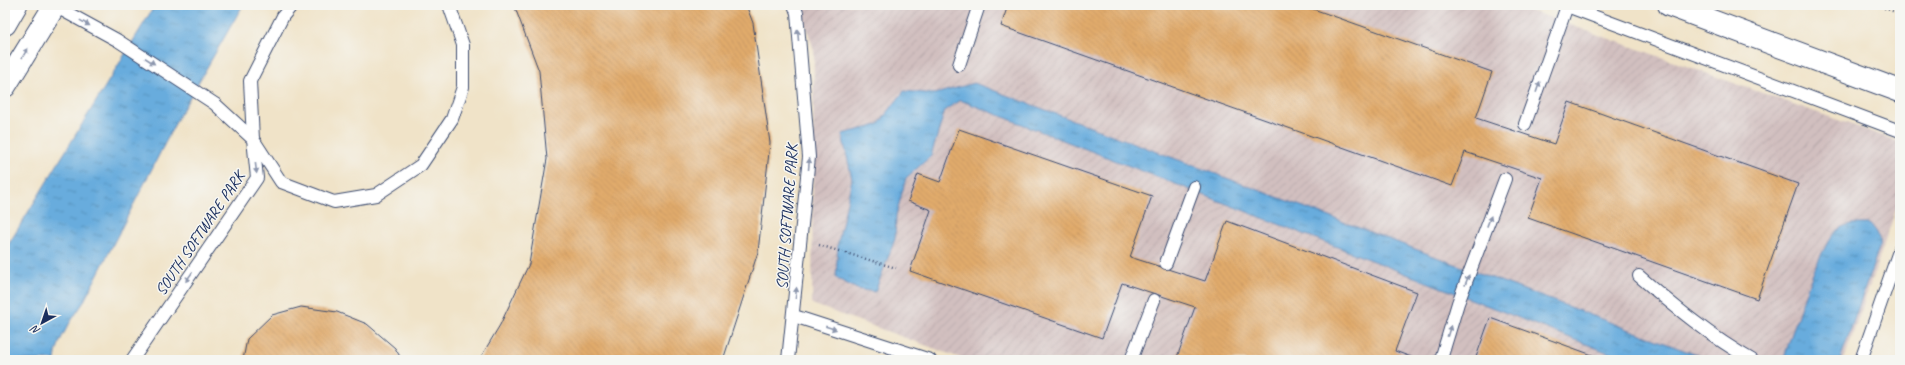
<svg xmlns="http://www.w3.org/2000/svg" width="1905" height="365" font-family="Caveat,sans-serif">
	<style>
		.industrial { fill: url(#industrial-furrows) }
		.water { fill: url(#water-ripples); stroke: #416e9e }
		.building { fill: url(#building-back-hatch) }
		.lines { fill: none; stroke-linecap: round; stroke-linejoin: round }
		.lane-casing { stroke: #3b4a6e; stroke-width: 14 }
		.street-casing { stroke: #3b4a6e; stroke-width: 24 }
		.secondary-casing { stroke: #3b4a6e; stroke-width: 24 }
		.path { stroke: #3b4a6e; stroke-width: 2.5; stroke-dasharray: 1 3; stroke-linecap: butt }
		.lane { stroke: #fff; stroke-width: 12 }
		.street { stroke: #fff; stroke-width: 22 }
		.secondary { stroke: #fff; stroke-width: 22 }
		.oneway { fill: #8d97ae }
		.labels { text-anchor: middle; stroke-width: 3; stroke-linejoin: round; paint-order: stroke }
		.street-label { font-size: 16px; fill: #1b2f5e; stroke: #f6f6f2 }
	</style>
	<defs>
		<pattern id="industrial-furrows" width="10" height="10" patternUnits="userSpaceOnUse"><rect width="10" height="10" fill="#d1bfbf"/><path d="M-1 1l2-2M0 10L10 0M9 11l2-2" fill="none" stroke="#b3a4a7"/></pattern>
		<pattern id="water-ripples" width="26" height="14" patternUnits="userSpaceOnUse"><rect width="26" height="14" fill="#67acdd"/><path d="M2 4q2-2 4 0t4 0M15 11q2-2 4 0t4 0" fill="none" stroke="#548cb6"/></pattern>
		<pattern id="building-back-hatch" width="6" height="6" patternUnits="userSpaceOnUse"><rect width="6" height="6" fill="#e1ab6c"/><path d="M-1 5l2 2M0 0l6 6M5-1l2 2" fill="none" stroke="#c09360"/></pattern>
	</defs>
	<rect width="100%" height="100%" fill="#f6f6f2"/>
	<filter id="ink" filterUnits="userSpaceOnUse"><feTurbulence type="fractalNoise" baseFrequency=".025" numOctaves="2"/><feDisplacementMap in="SourceGraphic" scale="8" xChannelSelector="R" yChannelSelector="G"/><feConvolveMatrix kernelMatrix="1 2 1 2 8 2 1 2 1" color-interpolation-filters="sRGB"/></filter>
	<filter id="wash" filterUnits="userSpaceOnUse"><feTurbulence type="fractalNoise" baseFrequency=".012" numOctaves="4" result="noise"/><feDisplacementMap in="SourceGraphic" scale="16" xChannelSelector="R" yChannelSelector="G"/><feGaussianBlur stdDeviation="0.9" result="paint"/><feColorMatrix in="noise" values="0 0 0 0 0 0 0 0 0 0 0 0 0 0 0 0 0 1.4 0 .05"/><feComposite in="paint" operator="in"/></filter>
	<g filter="url(#wash)">
		<rect width="100%" height="100%" fill="#f0e3c8"/>
		<path class="industrial" d="M799,5h715l386,137v56l-56,162h-878l-154,-56 2,-254z"/>
		<g class="water">
			<path d="M155,5h88l-64,111 -96,187c-11,17 -26,36 -28,57h-50v-110z"/>
			<path d="M974,83l736,277h-83l-667,-260 -15,10 -14,46 -25,22 -10,37 -1,24 -20,53 -18,-3 -21,-11 2,-35 14,-64 -10,-45 36,-9 26,-34 31,3z"/>
			<path d="M1852,224h17c9,7 11,12 10,24l-39,112h-57c10,-27 35,-118 57,-132 3,-2 8,-3 12,-4z"/>
		</g>
		<g id="blocks">
			<g class="building">
				<path d="M514,5h232l7,18 17,120 -12,109 -35,108h-244l21,-35 29,-61 18,-105 -8,-88z"/>
				<path d="M1008,5h294l190,67 -16,46 78,26 15,-42 229,82 -41,115 -229,-81 14,-40 -77,-26 -13,34 -451,-160z"/>
				<path d="M959,129l193,67 -22,61 75,24 22,-60 190,71 -22,59 24,9h-243l19,-53 -73,-24 -20,55 -192,-67 21,-61 -23,-9 10,-27 22,8z"/>
				<path d="M301,307l36,5 30,12 28,24 7,12h-159l4,-21 25,-24z"/>
				<path d="M1490,318l116,42h-131z"/>
			</g>
		</g>
	</g>
	<g filter="url(#ink)">
		<use href="#blocks" fill-opacity="0" stroke="#3b4a6e" stroke-width="1"/>
		<g class="lines">
			<defs>
				<g id="lane">
					<path d="M53,5l64,35 98,64 38,35 4,39 -125,182"/>
					<path d="M292,5l-9,11 -33,65 3,58 28,43 53,20 42,-7 45,-30 31,-46 11,-32v-42l-14,-40"/>
					<path d="M1564,5l336,126"/>
					<path d="M959,65l20,-60"/>
					<path d="M1525,124l42,-118"/>
					<path d="M1166,263l28,-76"/>
					<path d="M1639,276c36,31 72,61 113,84"/>
					<path d="M794,316l136,44"/>
					<path d="M1441,359l17,-56 47,-124"/>
					<path d="M788,360l21,-203 -12,-144 -3,-8"/>
					<path d="M1131,360l23,-60"/>
					<path d="M1861,360l39,-112"/>
				</g>
				<path id="street" d="M1669,5l231,86"/>
				<g id="secondary">
					<path d="M5,24l11,-19"/>
					<path d="M5,86l50,-81"/>
				</g>
			</defs>
			<use href="#lane" class="lane-casing"/>
			<use href="#street" class="street-casing"/>
			<use href="#secondary" class="secondary-casing"/>
			<g class="path">
				<path d="M1877,5l23,9"/>
				<path d="M819,245l77,23"/>
			</g>
			<use href="#lane" class="lane"/>
			<use href="#street" class="street"/>
			<use href="#secondary" class="secondary"/>
		</g>
		<defs><path id="oneway-solid" d="M-6-.8H1V-3.2L6.5 0L1 3.2V.8H-6Z"/></defs>
		<g class="oneway">
			<use href="#oneway-solid" transform="translate(85 23) rotate(29)"/>
			<use href="#oneway-solid" transform="translate(798 35) rotate(-95)"/>
			<use href="#oneway-solid" transform="translate(25 53) rotate(-59)"/>
			<use href="#oneway-solid" transform="translate(150 61) rotate(33)"/>
			<use href="#oneway-solid" transform="translate(1538 87) rotate(-71)"/>
			<use href="#oneway-solid" transform="translate(809 164) rotate(-85)"/>
			<use href="#oneway-solid" transform="translate(256 168) rotate(83)"/>
			<use href="#oneway-solid" transform="translate(1489 221) rotate(-69)"/>
			<use href="#oneway-solid" transform="translate(189 277) rotate(125)"/>
			<use href="#oneway-solid" transform="translate(1467 280) rotate(-69)"/>
			<use href="#oneway-solid" transform="translate(796 293) rotate(-84)"/>
			<use href="#oneway-solid" transform="translate(831 328) rotate(18)"/>
			<use href="#oneway-solid" transform="translate(1449 331) rotate(-73)"/>
		</g>
	</g>
	<g class="labels">
		<g class="street-label">
			<text transform="translate(786 217) rotate(-86)" y="6">SOUTH SOFTWARE PARK</text>
			<text transform="translate(199 233) rotate(-56)" y="6">SOUTH SOFTWARE PARK</text>
		</g>
	</g>
	<rect width="1905" height="365" fill="none" stroke="#f6f6f2" stroke-width="20"/>
	<g transform="translate(42 323) rotate(220)" stroke="#f6f6f2" stroke-width="3" paint-order="stroke">
	<path d="M0-3L7 15L0 10L-7 15Z" fill="#1b2f5e"/>
	<text y="-6" font-size="11" font-weight="bold" text-anchor="middle" fill="#1b2f5e">N</text>
	</g>
</svg>
